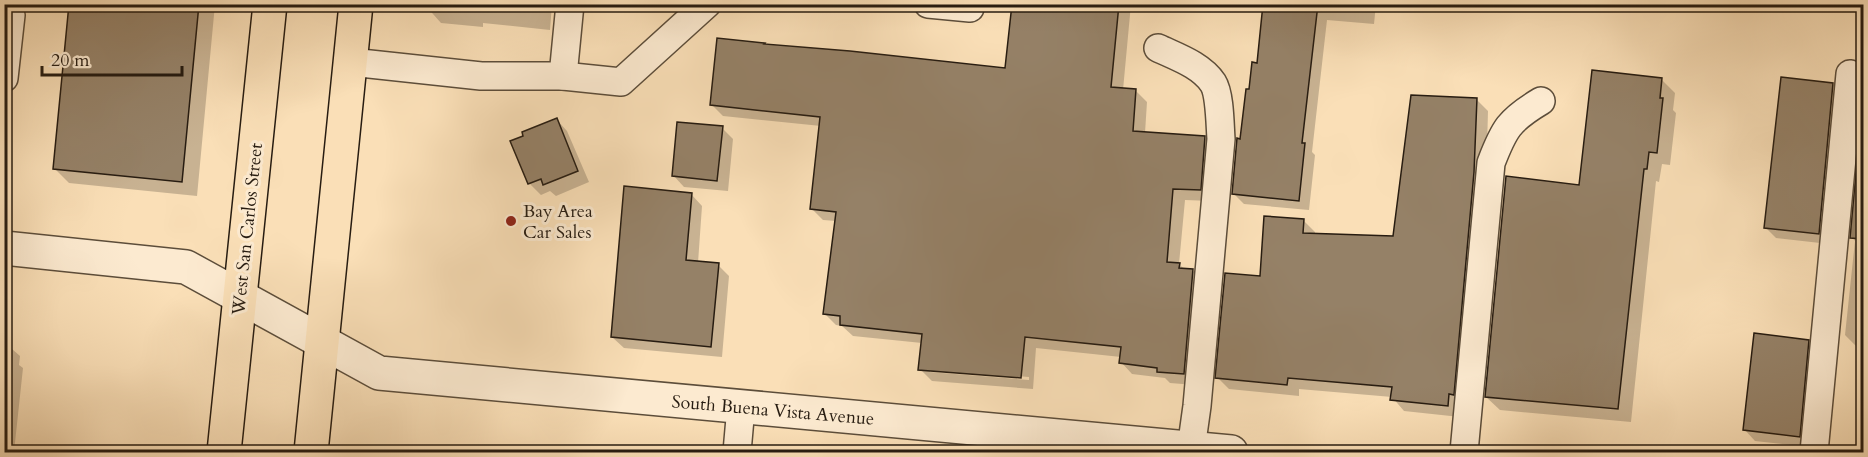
<svg xmlns="http://www.w3.org/2000/svg" width="1868" height="457" font-family="Cardo,serif">
	<style>
		.shadow { fill: #0003; fill-rule: evenodd }
		.building { fill: #958167; stroke: #271c11; stroke-width: 1.5 }
		.lines { fill: none; stroke-linecap: round; stroke-linejoin: round }
		.service-casing { stroke: #5c4d3a; stroke-width: 30 }
		.minor-casing { stroke: #5c4d3a; stroke-width: 36 }
		.primary-casing { stroke: #271c11; stroke-width: 36 }
		.service { stroke: #fcead0; stroke-width: 27 }
		.minor { stroke: #fcead0; stroke-width: 33 }
		.primary { stroke: #fadfb7; stroke-width: 33 }
		.poi-dot { fill: #8f2418; stroke: #fcead0; stroke-width: 2 }
		.labels { text-anchor: middle; stroke-width: 6; stroke-linejoin: round; paint-order: stroke }
		.poi-label { font-size: 18px; fill: #271c11; stroke: #fcead0; text-anchor: start }
		.street-label { font-size: 18px; fill: #271c11; stroke: #fcead0 }
	</style>
	<rect width="100%" height="100%" fill="#fadfb7"/>
	<filter id="stains"><feTurbulence type="fractalNoise" baseFrequency=".00333" numOctaves="4"/><feColorMatrix values="0 0 0 0 .2 0 0 0 0 .09 0 0 0 0 .02 0 0 0 .5 -.17"/></filter>
	<radialGradient id="worn" r=".72"><stop offset=".6" stop-color="#630" stop-opacity="0"/><stop offset="1" stop-color="#630" stop-opacity=".3"/></radialGradient>
	<g class="shadow">
		<path d="M70,4h145l-18,192 -128,-13 -15,-15z"/>
		<path d="M552,4l-2,26 -67,-7v4l-42,-4 -16,-18z"/>
		<path d="M1013,4h118l-8,86 13,1 11,11 -2,31 59,4 12,12 -4,52 -27,-1 -6,64 6,6 8,1 11,11 -9,103 -25,-2 -5,-5 -33,-4 -11,-12v-5l-85,-9 -3,41 -101,-8 -12,-12 2,-26 -69,-7 -11,-10 -6,-1 -12,-12 12,-92 -13,-1 -11,-11 9,-83 -98,-10 -12,-12 295,-34zM930,369l99,8v3l-99,-8z"/>
		<path d="M1265,4h111l-2,20 -47,-4 -15,132 3,3 -6,55 -65,-6 -11,-11 18,-102 7,-27z"/>
		<path d="M1861,56h3v8l-4,-4z"/>
		<path d="M1662,80l13,13 -2,17 3,3 -6,52 -8,-1 -3,18 -3,-1 -25,241 -131,-12 -14,-13 94,-211z"/>
		<path d="M1833,84l10,11 -14,149 -53,-6 -11,-11z"/>
		<path d="M1476,99l12,12 -2,74 -26,232 -56,-6 -12,-14 -93,-8v7l-70,-7 -12,-12 45,-99 41,-58 12,12v3l80,2z"/>
		<path d="M1864,114v234h-6l-13,-13 10,-94 -3,-4z"/>
		<path d="M556,119l11,12 22,51 -33,14 -6,-5 -9,4 -11,-11 -18,-42z"/>
		<path d="M722,128l11,11 -5,52 -44,-4 -11,-12z"/>
		<path d="M691,194l11,12 -4,57 20,2 11,11 -7,81 -98,-9 -12,-11z"/>
		<path d="M1808,341l11,11 -9,95 -55,-6 -11,-12z"/>
		<path d="M4,342l16,14 -1,9 4,3 -9,84h-10z"/>
	</g>
	<g class="building">
		<path d="M69,4h130l-17,178 -129,-13z"/>
		<path d="M1012,4h107l-8,83 25,2 -3,42 72,5 -4,54 -28,-1 -6,73 13,1 -1,5 14,1 -9,105 -27,-2v-4l-38,-5 2,-16 -96,-10 -4,41 -103,-8 4,-36 -82,-9v-9l-17,-2 13,-102 -26,-3 10,-92 -110,-12 7,-67 48,5 -1,1 86,7 155,17z"/>
		<path d="M1263,4h55l-16,139h3l-6,58 -67,-7 5,-56 3,1 6,-50h3l3,-27 5,1z"/>
		<path d="M1592,70l70,8 -2,20h3l-6,55 -8,-1 -2,17h-3l-26,240 -133,-12 21,-221 73,9z"/>
		<path d="M1781,77l52,6 -14,151 -55,-6z"/>
		<path d="M1411,95l66,3 -3,74 -20,223 -5,-1 -1,12 -58,-6 2,-13 -104,-9 -1,7 -72,-7 10,-105 35,3 4,-60 40,3 -1,14 90,3z"/>
		<path d="M557,118l21,53 -35,14 -2,-6 -13,5 -18,-43 13,-5 -1,-4z"/>
		<path d="M677,122l46,4 -6,55 -45,-5z"/>
		<path d="M1858,151l5,1v87l-13,-1z"/>
		<path d="M624,186l68,7 -6,67 33,3 -8,84 -100,-10z"/>
		<path d="M1754,333l55,7 -9,97 -57,-7z"/>
	</g>
	<g class="lines">
		<defs>
			<g id="service">
				<path d="M928,4l42,4"/>
				<path d="M4,14l7,1 -7,63"/>
				<path d="M1158,48c19,9 43,17 55,35 7,11 7,43 8,56l-24,267 -6,43"/>
				<path d="M351,62l130,14h82l7,-72"/>
				<path d="M563,76l58,6 86,-78"/>
				<path d="M737,452l4,-45"/>
				<path d="M1464,452l27,-289c13,-34 18,-43 50,-62"/>
				<path d="M1814,452l36,-378"/>
			</g>
			<path id="minor" d="M4,248l182,19 193,106 852,79"/>
			<g id="primary">
				<path d="M224,452l46,-448"/>
				<path d="M311,452l45,-448"/>
			</g>
		</defs>
		<use href="#service" class="service-casing"/>
		<use href="#minor" class="minor-casing"/>
		<use href="#primary" class="primary-casing"/>
		<use href="#service" class="service"/>
		<use href="#minor" class="minor"/>
		<use href="#primary" class="primary"/>
	</g>
	<circle class="poi-dot" cx="511" cy="221" r="6"/>
	<g class="labels">
		<g class="poi-label">
			<text x="523" y="217">Bay Area<tspan x="523" dy="21">Car Sales</tspan></text>
		</g>
		<g class="street-label">
			<text transform="translate(247 229) rotate(-84)" y="6">West San Carlos Street</text>
			<text transform="translate(773 410) rotate(5)" y="6">South Buena Vista Avenue</text>
		</g>
	</g>
	<rect width="1868" height="457" fill="none" stroke="#fadfb7" stroke-width="24"/>
	<rect x="6" y="6" width="1856" height="445" fill="none" stroke="#271c11" stroke-width="3"/>
	<rect x="12" y="12" width="1844" height="433" fill="none" stroke="#271c11" stroke-width="1.5"/>
	<path d="M42 66v9h140v-9" fill="none" stroke="#271c11" stroke-width="3"/>
	<text x="51" y="66" font-size="18" fill="#271c11" stroke="#fcead0" stroke-width="4.5" paint-order="stroke">20 m</text>
	<rect width="100%" height="100%" filter="url(#stains)"/>
	<rect width="100%" height="100%" fill="url(#worn)"/>
</svg>
